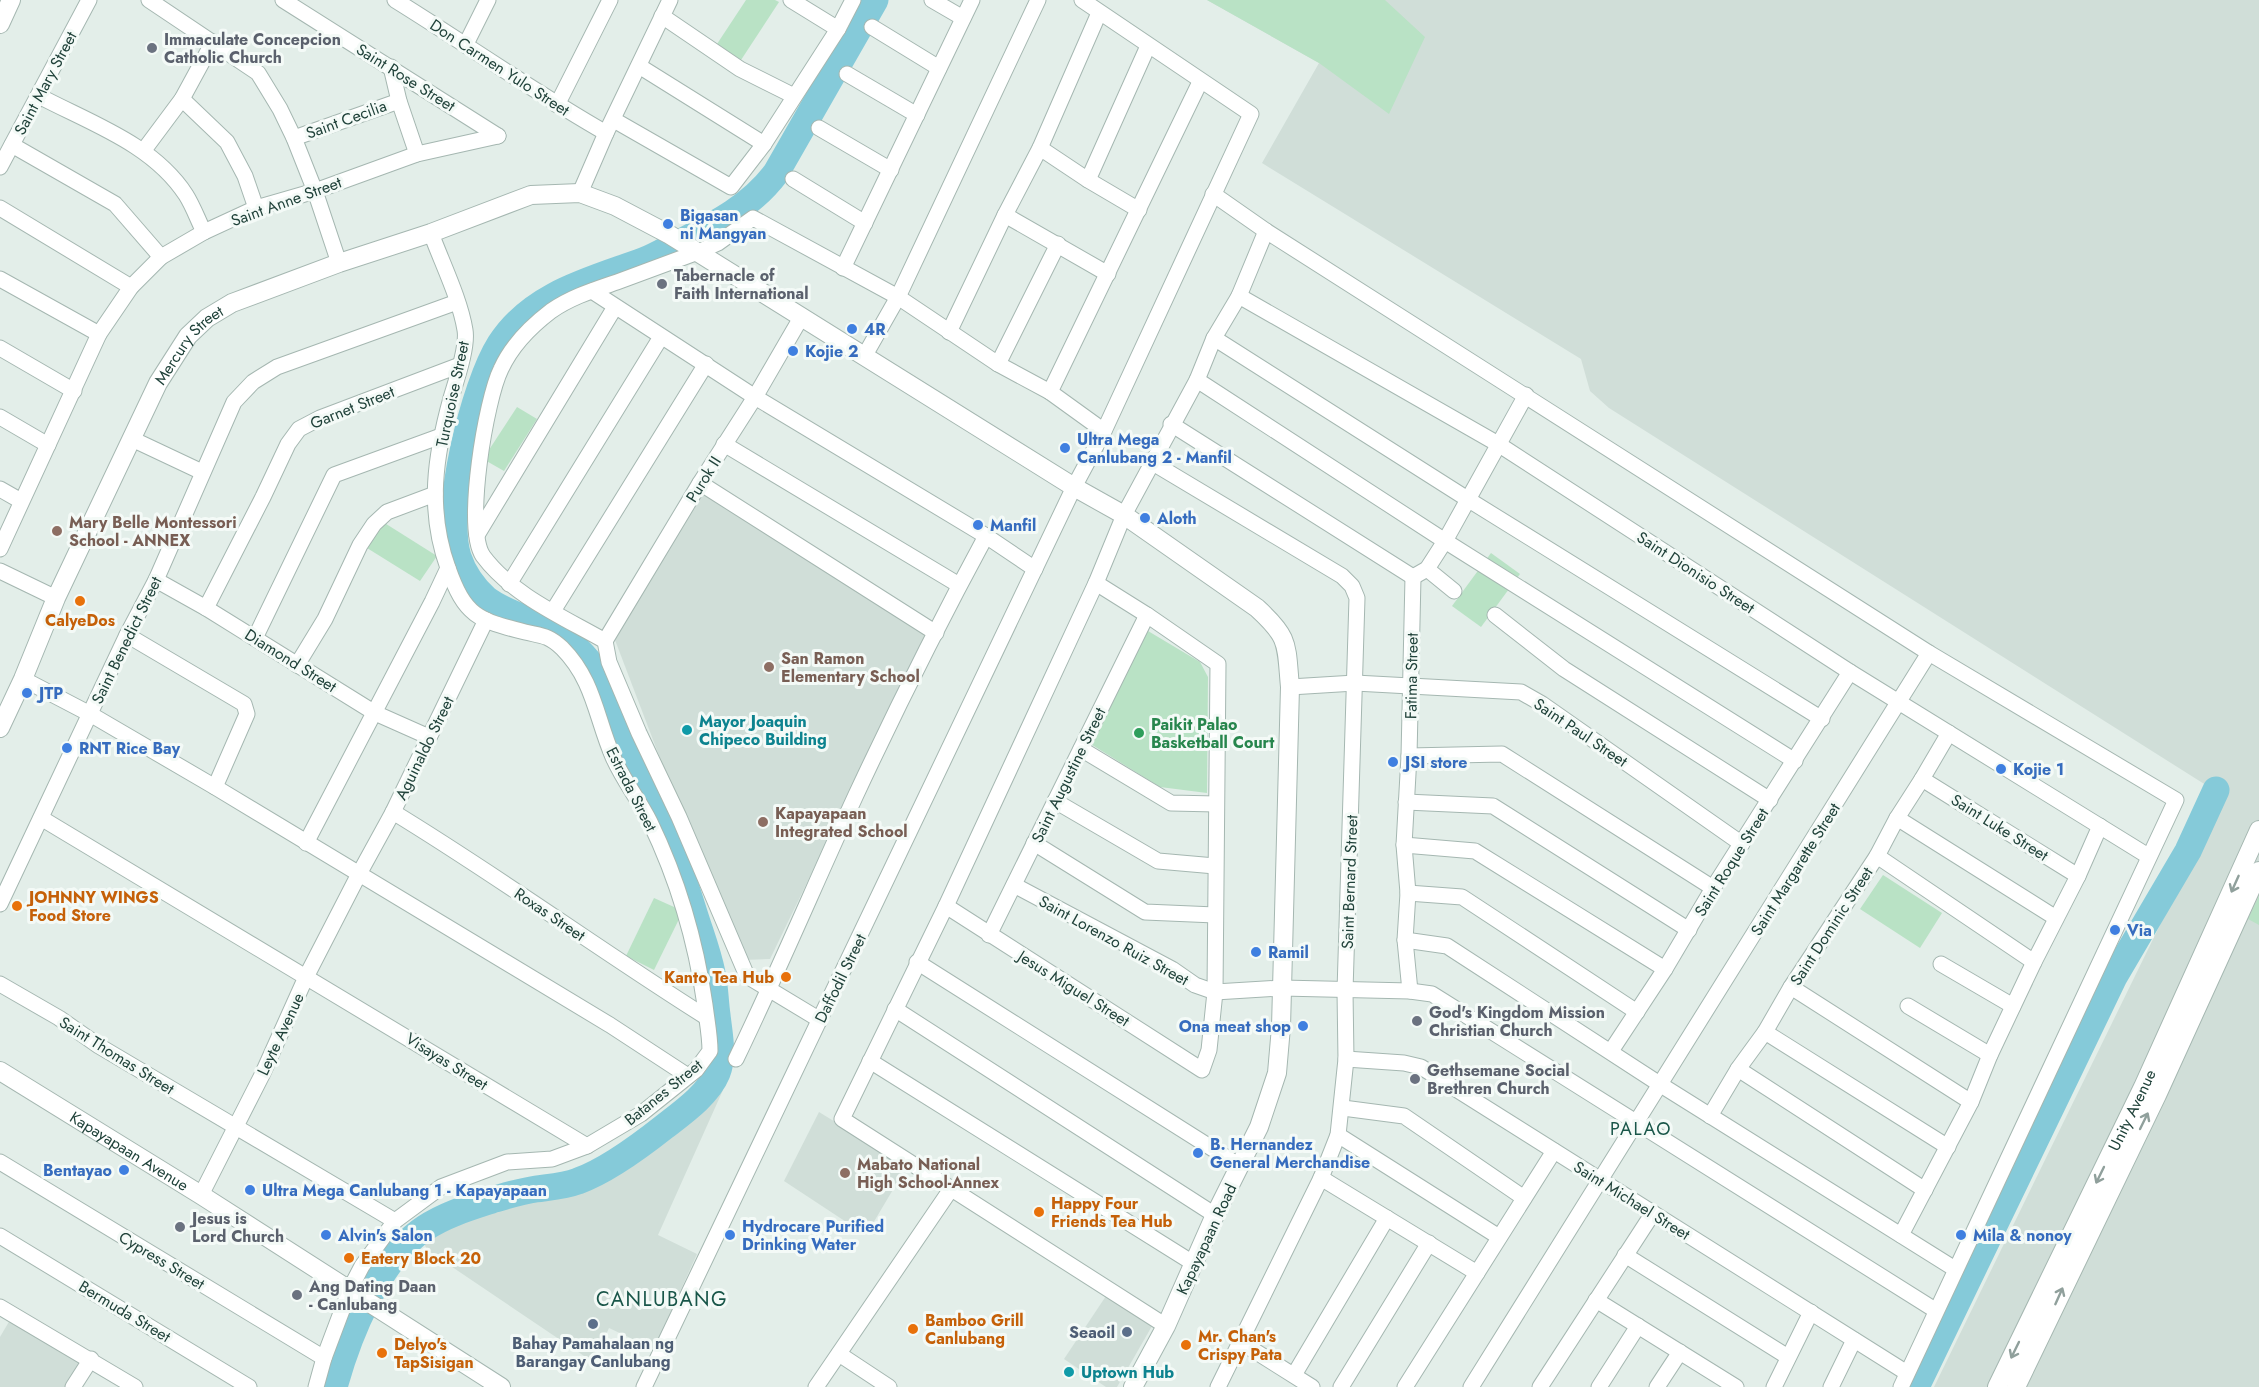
<svg xmlns="http://www.w3.org/2000/svg" width="2259" height="1387" font-family="Jost,sans-serif">
	<style>
		.built { fill: #d0ded8 }
		.green { fill: #b9e2c5 }
		.lines { fill: none; stroke-linecap: round; stroke-linejoin: round }
		.river { stroke: #85cad9; stroke-width: 27 }
		.minor-casing { stroke: #a5b7b1; stroke-width: 17 }
		.tertiary-casing { stroke: #a5b7b1; stroke-width: 20 }
		.minor { stroke: #fff; stroke-width: 15 }
		.tertiary { stroke: #fff; stroke-width: 18 }
		.oneway { stroke: #90a09c }
		.worship-dot { fill: #6b7280; stroke: #f4faf7; stroke-width: 2 }
		.shop-dot { fill: #3f7fe0; stroke: #f4faf7; stroke-width: 2 }
		.education-dot { fill: #8d6e63; stroke: #f4faf7; stroke-width: 2 }
		.food-dot { fill: #e8710a; stroke: #f4faf7; stroke-width: 2 }
		.culture-dot { fill: #0f9aa8; stroke: #f4faf7; stroke-width: 2 }
		.leisure-dot { fill: #2e9e5b; stroke: #f4faf7; stroke-width: 2 }
		.service-dot { fill: #5c6f8a; stroke: #f4faf7; stroke-width: 2 }
		.labels { text-anchor: middle; stroke-width: 6; stroke-linejoin: round; paint-order: stroke }
		.worship-label { font-size: 16px; font-weight: bold; fill: #5b616d; stroke: #f4faf7; text-anchor: start }
		.street-label { font-size: 16px; fill: #20423a; stroke: #f4faf7 }
		.shop-label { font-size: 16px; font-weight: bold; fill: #366cbe; stroke: #f4faf7; text-anchor: start }
		.education-label { font-size: 16px; font-weight: bold; fill: #785e54; stroke: #f4faf7; text-anchor: start }
		.food-label { font-size: 16px; font-weight: bold; fill: #c56008; stroke: #f4faf7; text-anchor: start }
		.culture-label { font-size: 16px; font-weight: bold; fill: #0d838f; stroke: #f4faf7; text-anchor: start }
		.leisure-label { font-size: 16px; font-weight: bold; fill: #27864d; stroke: #f4faf7; text-anchor: start }
		.service-label { font-size: 16px; font-weight: bold; fill: #4e5e75; stroke: #f4faf7; text-anchor: end }
		.neighbourhood-label { font-size: 18px; letter-spacing: 1.5px; fill: #195649; stroke: #f4faf7 }
		.quarter-label { font-size: 20px; letter-spacing: 1.5px; fill: #195649; stroke: #f4faf7 }
	</style>
	<rect width="100%" height="100%" fill="#e3eee9"/>
	<g class="built">
		<path d="M1207,0h1052v1387h-325l290,-593 -15,-7 -600,-379 -19,-17 -9,-32 -319,-196 57,-100z"/>
		<path d="M704,492l225,139 -159,328 -27,1 -72,-173 -56,-147z"/>
		<path d="M715,1086l8,4 -65,145 39,19 -43,95 -45,-21 -16,34 -166,-112 -6,-14 38,-19 61,-20 56,-8 22,-9 60,-41 28,-23z"/>
		<path d="M819,1112l88,54 -41,69 -82,-54z"/>
		<path d="M1106,1296l46,30 -35,61h-11l-42,-28z"/>
		<path d="M10,1320l71,43 -14,24h-67v-50z"/>
	</g>
	<g class="green">
		<path d="M746,0h29l4,2 -38,58 -24,-16z"/>
		<path d="M1207,0h178l40,37 -36,77 -70,-51z"/>
		<path d="M517,407l20,12 -33,52 -21,-12z"/>
		<path d="M383,522l54,34 -17,25 -53,-33z"/>
		<path d="M1491,553l29,21 -39,53 -29,-21z"/>
		<path d="M1148,631l52,31 8,15 -1,116 -47,-6 -71,-44z"/>
		<path d="M1883,875l59,38 -22,35 -60,-39z"/>
		<path d="M2259,896v29l-11,-6z"/>
		<path d="M654,898l29,13 -29,59 -28,-14z"/>
		<path d="M707,1079l8,7 -29,30 -28,23 -71,47 -11,3 -56,8 -61,20 -38,19 -17,15 -26,45 -10,-6c12,-19 23,-41 39,-57 24,-22 76,-42 108,-48 17,-4 33,-1 50,-7 52,-18 103,-61 142,-99z"/>
	</g>
	<g class="lines">
		<g class="river">
			<path d="M334,1387c14,-51 45,-129 91,-159 21,-14 46,-21 70,-29 14,-4 27,-8 41,-10 14,-2 29,-3 42,-8 28,-10 62,-35 86,-54 18,-14 44,-32 53,-54 7,-18 2,-39 0,-58 -2,-14 -2,-29 -5,-42 -4,-20 -11,-38 -17,-57 -12,-38 -24,-76 -42,-111 -7,-15 -17,-29 -24,-45 -13,-31 -17,-67 -37,-94 -11,-15 -28,-30 -45,-38 -20,-10 -43,-15 -61,-29 -12,-11 -23,-27 -28,-42 -15,-46 16,-172 42,-213 32,-50 91,-64 143,-83 13,-5 26,-13 38,-19 37,-19 70,-36 95,-69l99,-173"/>
			<path d="M1916,1387l198,-410 74,-126 28,-61"/>
		</g>
		<defs>
			<g id="minor">
				<path d="M149,0l109,73 22,36 14,29 21,53 24,72"/>
				<path d="M283,0l215,136"/>
				<path d="M395,0c71,44 139,92 211,133"/>
				<path d="M791,0l47,29"/>
				<path d="M932,0l31,18"/>
				<path d="M662,16l78,53 54,27"/>
				<path d="M872,27l67,41"/>
				<path d="M466,44l22,-44"/>
				<path d="M639,66l125,78"/>
				<path d="M391,67l8,34 18,53"/>
				<path d="M847,74l70,41"/>
				<path d="M39,96c51,27 114,48 147,99 7,11 12,25 18,37"/>
				<path d="M182,99l45,43 18,34 11,32"/>
				<path d="M557,105l53,-105"/>
				<path d="M614,120l117,67 33,-43 74,-115 15,-29"/>
				<path d="M819,128l72,42"/>
				<path d="M294,138l105,-37"/>
				<path d="M12,145l103,59 46,53"/>
				<path d="M1040,148l48,32 51,30"/>
				<path d="M144,150l38,-51 31,-57"/>
				<path d="M0,167l89,-167"/>
				<path d="M793,179l72,44"/>
				<path d="M1088,180l60,-134"/>
				<path d="M580,193l26,-60 64,-133"/>
				<path d="M1213,194l53,37 663,422 247,147 -275,587"/>
				<path d="M0,208l131,79"/>
				<path d="M1005,215l103,59"/>
				<path d="M843,268l129,-268"/>
				<path d="M0,279l99,55"/>
				<path d="M592,291l163,106 231,139 49,33"/>
				<path d="M1239,296l259,148 352,228 298,184"/>
				<path d="M949,332l56,-117 35,-67 59,-135"/>
				<path d="M1214,338l255,162 353,219"/>
				<path d="M0,348l74,43"/>
				<path d="M865,355l33,-58 140,-297"/>
				<path d="M998,364l60,-120"/>
				<path d="M1197,380l248,161 350,220"/>
				<path d="M1050,392l150,-310"/>
				<path d="M0,417l48,28"/>
				<path d="M1171,424l242,153"/>
				<path d="M132,439l70,33"/>
				<path d="M724,444l235,141"/>
				<path d="M1153,463l189,113 10,10 5,12 -12,393 1,68 -8,76 -17,43 -103,209"/>
				<path d="M700,483l236,150"/>
				<path d="M0,489l21,12"/>
				<path d="M477,535l138,-228"/>
				<path d="M0,549l99,-215 32,-47 30,-30 43,-25 52,-24 59,-17 102,-37 81,-18"/>
				<path d="M1427,569l27,22"/>
				<path d="M0,571l56,27"/>
				<path d="M1413,577l14,-8 18,-28 81,-146"/>
				<path d="M156,580l50,28 169,105 54,24"/>
				<path d="M509,584l152,-247"/>
				<path d="M206,608l57,-111 25,-53 11,-15 21,-11 140,-53"/>
				<path d="M553,611l153,-247"/>
				<path d="M1495,615l69,54 206,131"/>
				<path d="M127,635l117,69 3,10 -32,73"/>
				<path d="M255,638l79,-163 107,-39"/>
				<path d="M605,641l95,-158 55,-86 47,-81"/>
				<path d="M297,665l28,-46 35,-74 14,-21 13,-12 48,-18"/>
				<path d="M23,679l67,35 125,73 395,238 78,51"/>
				<path d="M1290,687l65,-4 166,9 21,12 200,140"/>
				<path d="M1081,749l90,54 45,1"/>
				<path d="M1409,756l93,-2 211,134"/>
				<path d="M1922,779l156,97"/>
				<path d="M1055,801l103,60 57,5"/>
				<path d="M1406,802l87,4 196,124"/>
				<path d="M393,812c107,65 208,139 313,205"/>
				<path d="M41,818l546,328"/>
				<path d="M1897,818l159,100"/>
				<path d="M306,843l126,-241 16,-34"/>
				<path d="M1034,843l111,69 70,3"/>
				<path d="M1404,845l71,6 190,118"/>
				<path d="M1877,856l157,106"/>
				<path d="M1014,885l158,84 23,16 20,7 67,-4 128,3 22,3 503,316"/>
				<path d="M1408,893l54,4 175,115"/>
				<path d="M0,904l127,-269 29,-55 78,-178 19,-20 24,-15 180,-65"/>
				<path d="M946,906l256,164 7,-20 6,-58 3,-328 -71,-49 -51,-32"/>
				<path d="M989,935l158,-320"/>
				<path d="M1405,940l42,6 214,139 294,184"/>
				<path d="M917,962l323,204"/>
				<path d="M1941,964l72,42"/>
				<path d="M0,984l59,34 40,28 296,175"/>
				<path d="M1791,987l180,115"/>
				<path d="M1410,991l-5,-51 3,-47 -4,-48 5,-89 4,-179"/>
				<path d="M1908,1006l82,49"/>
				<path d="M895,1009l320,206"/>
				<path d="M820,1020l-73,-44 -68,-159 -40,-84 -30,-71 -4,-21c-42,-24 -93,-46 -122,-85 -19,-28 3,-157 18,-187 11,-24 29,-42 50,-58 20,-14 43,-21 66,-29 27,-10 54,-20 81,-30l20,-9 35,-25 145,79 100,67 52,28 54,39"/>
				<path d="M1765,1032l183,115"/>
				<path d="M1611,1051l54,-82 48,-81 137,-216"/>
				<path d="M736,1059c42,-87 79,-175 119,-262 41,-88 85,-176 131,-261"/>
				<path d="M1346,1059l58,4 17,4 486,306"/>
				<path d="M870,1061l323,202"/>
				<path d="M1738,1069l187,121"/>
				<path d="M1343,1108l61,8 120,82"/>
				<path d="M1710,1116l28,-47 27,-37 26,-45 86,-131 20,-38 25,-39 27,-46"/>
				<path d="M1338,1135l161,102"/>
				<path d="M0,1162l324,196"/>
				<path d="M1321,1178l156,95"/>
				<path d="M201,1195l61,-120 44,-98 53,-103 34,-62 93,-192"/>
				<path d="M1901,1235l70,-133 19,-47 44,-93 44,-86 22,-50"/>
				<path d="M0,1236l249,151"/>
				<path d="M1625,1255l163,102"/>
				<path d="M1596,1300l140,87"/>
				<path d="M0,1307l135,80"/>
				<path d="M1166,1326l-324,-207 104,-213 150,-323 28,-68 73,-135 17,-42 25,-42 27,-65"/>
				<path d="M1239,1341l73,46"/>
				<path d="M839,1354l50,33"/>
				<path d="M1294,1375l93,-157"/>
				<path d="M73,1387l18,-28"/>
				<path d="M316,1387l8,-29 26,-69 12,-23 33,-45 46,-34 66,-25 45,-3 35,-13 54,-32 55,-44 14,-19c0,-15 -3,-30 -5,-46 -9,-63 -27,-125 -55,-183 -11,-22 -27,-42 -37,-65 -17,-39 -19,-77 -51,-109 -14,-13 -20,-12 -37,-16 -48,-12 -60,-16 -77,-64 -21,-58 -13,-112 3,-170 5,-17 17,-51 14,-68 -5,-31 -23,-67 -34,-97"/>
				<path d="M644,1387l430,-900 30,-56 147,-317 -169,-114"/>
				<path d="M816,1387l135,-198"/>
				<path d="M1341,1387l88,-144"/>
				<path d="M1405,1387l149,-236"/>
				<path d="M1471,1387l458,-734"/>
				<path d="M1540,1387l113,-174"/>
				<path d="M1599,1387l39,-61"/>
				<path d="M1657,1387l23,-35"/>
				<path d="M1774,1387l37,-75"/>
				<path d="M1831,1387l23,-47"/>
			</g>
			<g id="tertiary">
				<path d="M0,24l11,-24"/>
				<path id="s1" d="M0,728l23,-49 33,-81 102,-215 30,-47 19,-18 25,-15 107,-40 92,-30 100,-38 49,-2 35,13 55,29 404,252 50,28 133,93c33,30 29,36 33,79l-9,340 -4,46 -18,54 -44,88 -49,111 -33,61"/>
				<path id="s2" d="M0,1071l201,124 300,192"/>
				<path id="s3" d="M1997,1387l146,-300 116,-257"/>
				<path d="M2016,1387l141,-292 102,-224"/>
			</g>
		</defs>
		<use href="#minor" class="minor-casing"/>
		<use href="#tertiary" class="tertiary-casing"/>
		<use href="#minor" class="minor"/>
		<use href="#tertiary" class="tertiary"/>
	</g>
	<defs><path id="oneway-shaft" d="M-6 0H5M1.5-3L5.5 0L1.5 3" fill="none" stroke-width="1.6" stroke-linecap="round" stroke-linejoin="round" transform="scale(1.5)"/></defs>
	<g class="oneway">
		<use href="#oneway-shaft" transform="translate(2235 884) rotate(114)"/>
		<use href="#oneway-shaft" transform="translate(2144 1121) rotate(-64)"/>
		<use href="#oneway-shaft" transform="translate(2100 1175) rotate(116)"/>
		<use href="#oneway-shaft" transform="translate(2059 1296) rotate(-66)"/>
		<use href="#oneway-shaft" transform="translate(2015 1350) rotate(116)"/>
	</g>
	<g class="worship-dot">
		<circle cx="152" cy="48" r="6"/>
		<circle cx="662" cy="284" r="6"/>
		<circle cx="1417" cy="1021" r="6"/>
		<circle cx="1415" cy="1079" r="6"/>
		<circle cx="180" cy="1227" r="6"/>
		<circle cx="297" cy="1295" r="6"/>
	</g>
	<g class="shop-dot">
		<circle cx="668" cy="224" r="6"/>
		<circle cx="852" cy="329" r="6"/>
		<circle cx="793" cy="351" r="6"/>
		<circle cx="1065" cy="448" r="6"/>
		<circle cx="1145" cy="518" r="6"/>
		<circle cx="978" cy="525" r="6"/>
		<circle cx="27" cy="693" r="6"/>
		<circle cx="67" cy="748" r="6"/>
		<circle cx="1393" cy="762" r="6"/>
		<circle cx="2001" cy="769" r="6"/>
		<circle cx="2115" cy="930" r="6"/>
		<circle cx="1256" cy="952" r="6"/>
		<circle cx="1303" cy="1026" r="6"/>
		<circle cx="1198" cy="1153" r="6"/>
		<circle cx="124" cy="1170" r="6"/>
		<circle cx="250" cy="1190" r="6"/>
		<circle cx="326" cy="1235" r="6"/>
		<circle cx="730" cy="1235" r="6"/>
		<circle cx="1961" cy="1235" r="6"/>
	</g>
	<g class="education-dot">
		<circle cx="57" cy="531" r="6"/>
		<circle cx="769" cy="667" r="6"/>
		<circle cx="763" cy="822" r="6"/>
		<circle cx="845" cy="1173" r="6"/>
	</g>
	<g class="food-dot">
		<circle cx="80" cy="601" r="6"/>
		<circle cx="17" cy="906" r="6"/>
		<circle cx="786" cy="977" r="6"/>
		<circle cx="1039" cy="1212" r="6"/>
		<circle cx="349" cy="1258" r="6"/>
		<circle cx="913" cy="1329" r="6"/>
		<circle cx="1186" cy="1345" r="6"/>
		<circle cx="382" cy="1353" r="6"/>
	</g>
	<g class="culture-dot">
		<circle cx="687" cy="730" r="6"/>
		<circle cx="1069" cy="1372" r="6"/>
	</g>
	<circle class="leisure-dot" cx="1139" cy="733" r="6"/>
	<g class="service-dot">
		<circle cx="593" cy="1324" r="6"/>
		<circle cx="1127" cy="1332" r="6"/>
	</g>
	<g class="labels">
		<g class="worship-label">
			<text x="164" y="45">Immaculate Concepcion<tspan x="164" dy="18">Catholic Church</tspan></text>
			<text x="674" y="281">Tabernacle of<tspan x="674" dy="18">Faith International</tspan></text>
			<text x="1429" y="1018">God's Kingdom Mission<tspan x="1429" dy="18">Christian Church</tspan></text>
			<text x="1427" y="1076">Gethsemane Social<tspan x="1427" dy="18">Brethren Church</tspan></text>
			<text x="192" y="1224">Jesus is<tspan x="192" dy="18">Lord Church</tspan></text>
			<text x="309" y="1292">Ang Dating Daan<tspan x="309" dy="18">- Canlubang</tspan></text>
		</g>
		<g class="street-label">
			<text transform="translate(500 67) rotate(33)" y="6">Don Carmen Yulo Street</text>
			<text transform="translate(406 77) rotate(32)" y="6">Saint Rose Street</text>
			<text transform="translate(45 83) rotate(-62)" y="6">Saint Mary Street</text>
			<text transform="translate(346 119) rotate(-20)" y="6">Saint Cecilia</text>
			<text transform="translate(286 201) rotate(-20)" y="6">Saint Anne Street</text>
			<text dy="6" stroke="none"><textPath href="#s1" startOffset="429">Mercury Street</textPath></text>
			<text transform="translate(452 394) rotate(-78)" y="6">Turquoise Street</text>
			<text transform="translate(352 407) rotate(-22)" y="6">Garnet Street</text>
			<text transform="translate(703 479) rotate(-58)" y="6">Purok II</text>
			<text transform="translate(1696 572) rotate(33)" y="6">Saint Dionisio Street</text>
			<text transform="translate(126 640) rotate(-64)" y="6">Saint Benedict Street</text>
			<text transform="translate(291 660) rotate(32)" y="6">Diamond Street</text>
			<text transform="translate(1411 676) rotate(-89)" y="6">Fatima Street</text>
			<text transform="translate(1581 732) rotate(34)" y="6">Saint Paul Street</text>
			<text transform="translate(424 748) rotate(-64)" y="6">Aguinaldo Street</text>
			<text transform="translate(1068 775) rotate(-64)" y="6">Saint Augustine Street</text>
			<text transform="translate(632 789) rotate(63)" y="6">Estrada Street</text>
			<text transform="translate(2000 827) rotate(32)" y="6">Saint Luke Street</text>
			<text transform="translate(1731 862) rotate(-58)" y="6">Saint Roque Street</text>
			<text transform="translate(1795 869) rotate(-58)" y="6">Saint Margarette Street</text>
			<text transform="translate(1349 882) rotate(-88)" y="6">Saint Bernard Street</text>
			<text transform="translate(550 914) rotate(34)" y="6">Roxas Street</text>
			<text transform="translate(1831 926) rotate(-57)" y="6">Saint Dominic Street</text>
			<text transform="translate(1114 940) rotate(29)" y="6">Saint Lorenzo Ruiz Street</text>
			<text transform="translate(840 978) rotate(-64)" y="6">Daffodil Street</text>
			<text transform="translate(1074 988) rotate(32)" y="6">Jesus Miguel Street</text>
			<text transform="translate(280 1034) rotate(-65)" y="6">Leyte Avenue</text>
			<text transform="translate(117 1055) rotate(32)" y="6">Saint Thomas Street</text>
			<text transform="translate(447 1061) rotate(32)" y="6">Visayas Street</text>
			<text transform="translate(663 1092) rotate(-39)" y="6">Batanes Street</text>
			<text dy="6" stroke="none"><textPath href="#s3" startOffset="308">Unity Avenue</textPath></text>
			<text dy="6" stroke="none"><textPath href="#s2" startOffset="152">Kapayapaan Avenue</textPath></text>
			<text transform="translate(1632 1200) rotate(32)" y="6">Saint Michael Street</text>
			<text transform="translate(1206 1239) rotate(-65)" y="6">Kapayapaan Road</text>
			<text transform="translate(162 1260) rotate(31)" y="6">Cypress Street</text>
			<text transform="translate(125 1311) rotate(31)" y="6">Bermuda Street</text>
		</g>
		<g class="shop-label">
			<text x="680" y="221">Bigasan<tspan x="680" dy="18">ni Mangyan</tspan></text>
			<text x="864" y="335">4R</text>
			<text x="805" y="357">Kojie 2</text>
			<text x="1077" y="445">Ultra Mega<tspan x="1077" dy="18">Canlubang 2 - Manfil</tspan></text>
			<text x="1157" y="524">Aloth</text>
			<text x="990" y="531">Manfil</text>
			<text x="39" y="699">JTP</text>
			<text x="79" y="754">RNT Rice Bay</text>
			<text x="1405" y="768">JSI store</text>
			<text x="2013" y="775">Kojie 1</text>
			<text x="2127" y="936">Via</text>
			<text x="1268" y="958">Ramil</text>
			<text x="1291" y="1032" text-anchor="end">Ona meat shop</text>
			<text x="1210" y="1150">B. Hernandez<tspan x="1210" dy="18">General Merchandise</tspan></text>
			<text x="112" y="1176" text-anchor="end">Bentayao</text>
			<text x="262" y="1196">Ultra Mega Canlubang 1 - Kapayapaan</text>
			<text x="742" y="1232">Hydrocare Purified<tspan x="742" dy="18">Drinking Water</tspan></text>
			<text x="338" y="1241">Alvin's Salon</text>
			<text x="1973" y="1241">Mila &amp; nonoy</text>
		</g>
		<g class="education-label">
			<text x="69" y="528">Mary Belle Montessori<tspan x="69" dy="18">School - ANNEX</tspan></text>
			<text x="781" y="664">San Ramon<tspan x="781" dy="18">Elementary School</tspan></text>
			<text x="775" y="819">Kapayapaan<tspan x="775" dy="18">Integrated School</tspan></text>
			<text x="857" y="1170">Mabato National<tspan x="857" dy="18">High School-Annex</tspan></text>
		</g>
		<g class="food-label">
			<text x="80" y="626" text-anchor="middle">CalyeDos</text>
			<text x="29" y="903">JOHNNY WINGS<tspan x="29" dy="18">Food Store</tspan></text>
			<text x="774" y="983" text-anchor="end">Kanto Tea Hub</text>
			<text x="1051" y="1209">Happy Four<tspan x="1051" dy="18">Friends Tea Hub</tspan></text>
			<text x="361" y="1264">Eatery Block 20</text>
			<text x="925" y="1326">Bamboo Grill<tspan x="925" dy="18">Canlubang</tspan></text>
			<text x="1198" y="1342">Mr. Chan's<tspan x="1198" dy="18">Crispy Pata</tspan></text>
			<text x="394" y="1350">Delyo's<tspan x="394" dy="18">TapSisigan</tspan></text>
		</g>
		<g class="culture-label">
			<text x="699" y="727">Mayor Joaquin<tspan x="699" dy="18">Chipeco Building</tspan></text>
			<text x="1081" y="1378">Uptown Hub</text>
		</g>
		<g class="leisure-label">
			<text x="1151" y="730">Paikit Palao<tspan x="1151" dy="18">Basketball Court</tspan></text>
		</g>
		<g class="service-label">
			<text x="1115" y="1338">Seaoil</text>
			<text x="593" y="1349" text-anchor="middle">Bahay Pamahalaan ng<tspan x="593" dy="18">Barangay Canlubang</tspan></text>
		</g>
		<g class="neighbourhood-label">
			<text x="1641" y="1135">PALAO</text>
		</g>
		<g class="quarter-label">
			<text x="662" y="1306">CANLUBANG</text>
		</g>
	</g>
</svg>
